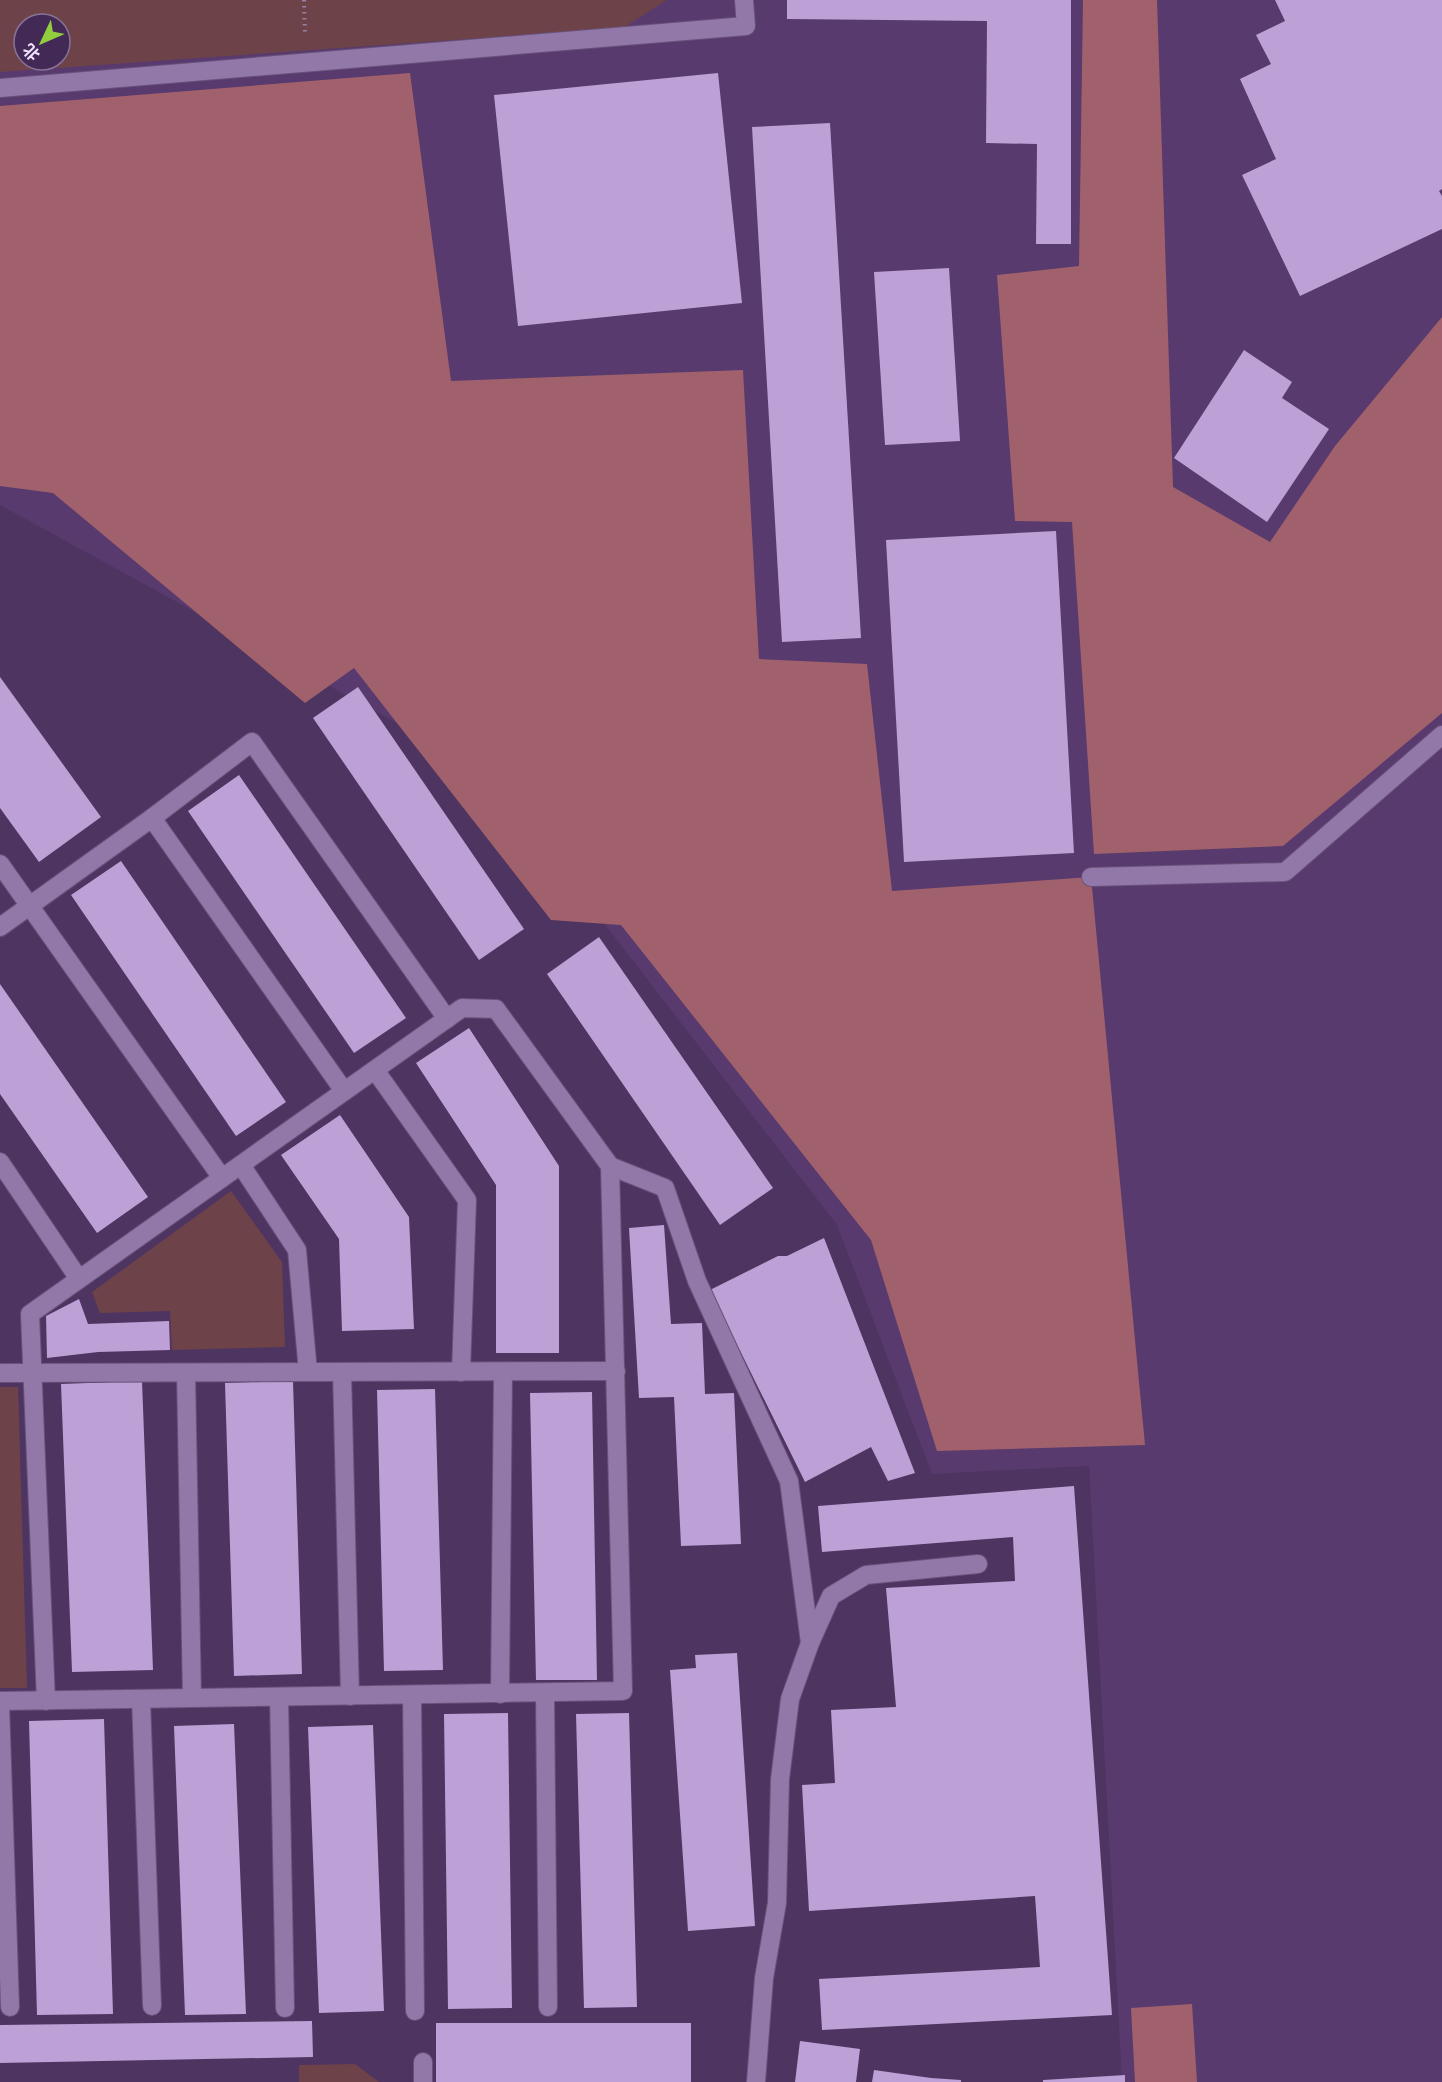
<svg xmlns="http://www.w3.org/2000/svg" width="1442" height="2082" font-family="'Work Sans','Noto Sans SC',sans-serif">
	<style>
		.built { fill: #583a6e; fill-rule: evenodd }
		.green { fill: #6e4249; fill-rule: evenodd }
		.forest { fill: #a1616c }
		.building { fill: #bda0d5 }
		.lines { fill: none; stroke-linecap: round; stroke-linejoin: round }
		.lane-casing { stroke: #685279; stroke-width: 20 }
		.street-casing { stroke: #685279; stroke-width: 20 }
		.path { stroke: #9680a6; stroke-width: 4; stroke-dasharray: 1.5 4.5; stroke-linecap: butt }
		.lane { stroke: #9277a9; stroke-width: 18 }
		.street { stroke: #9277a9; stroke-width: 18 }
	</style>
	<rect width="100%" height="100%" fill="#4e3461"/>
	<path class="built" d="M0,0h1442v2082h-320l-33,-616 -157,8 -95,-249 -349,-452 -488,-268zM24,24h36v36h-36z"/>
	<g class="green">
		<path d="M0,0h667l-44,28 -623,44zM24,24h36v36h-36z"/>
		<path d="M231,1191l51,71 3,85 -113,3 -2,-39 -70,2 -8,-21z"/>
		<path d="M0,1387h18l9,301h-27z"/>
		<path d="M355,2064l24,18h-80v-17z"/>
	</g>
	<g class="forest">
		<path d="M1083,0h74l16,487 97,55 65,-96 107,-129v396l-159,133 -189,8 -22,-332 -57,-1 -18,-246 82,-9z"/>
		<path d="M410,73l41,308 292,-11 16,289 108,5 25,227 199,-14 54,568 -208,6 -66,-211 -250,-315 -70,-5 -197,-252 -49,35 -252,-210 -53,-7v-380z"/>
		<path d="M1192,2004l5,78h-62l-4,-74z"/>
	</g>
	<g class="building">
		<path d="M787,0h284v244h-35l1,-100 -51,-1 1,-122 -200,-2z"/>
		<path d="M1275,0h167v189l-3,2 3,5v33l-142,67 -58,-121 34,-16 -36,-80 31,-15 -15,-29 29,-14z"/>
		<path d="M718,73l24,230 -224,23 -24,-231z"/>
		<path d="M830,123l31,515 -79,4 -30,-515z"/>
		<path d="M949,268l11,173 -75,4 -11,-173z"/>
		<path d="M1244,350l48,32 -10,16 47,31 -62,93 -93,-64z"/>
		<path d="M1056,531l18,322 -170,9 -18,-322z"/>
		<path d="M0,677l101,140 -62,45 -39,-54z"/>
		<path d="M358,687l166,242 -45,31 -166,-242z"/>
		<path d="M239,775l167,243 -52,35 -166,-242z"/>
		<path d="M121,861l165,241 -50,34 -165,-241z"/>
		<path d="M599,937l174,251 -53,37 -173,-251z"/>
		<path d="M0,984l148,213 -51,36 -97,-139z"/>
		<path d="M469,1028l90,138v187h-63v-168l-80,-122z"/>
		<path d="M340,1115l69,102 5,112 -72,2 -3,-92 -58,-84z"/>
		<path d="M664,1225l7,99 31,-1 3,71 29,-1 7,151 -60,2 -7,-149 -35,1 -10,-170z"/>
		<path d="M824,1238l91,235 -27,8 -17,-34 -66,35 -95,-192 68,-34h9z"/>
		<path d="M79,1299l9,25 81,-3 1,29 -72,2 -51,6 -1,-42z"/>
		<path d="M142,1381l11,289 -81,2 -11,-288z"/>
		<path d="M293,1381l9,293 -68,2 -9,-293z"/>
		<path d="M435,1389l8,281 -59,1 -7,-281z"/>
		<path d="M592,1392l5,288h-61l-6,-287z"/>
		<path d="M1074,1486l38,529 -290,15 -3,-51 221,-12 -5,-71 -226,15 -7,-126 33,-2 -4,-73 65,-3 -10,-119 129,-7 -2,-44 -191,15 -4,-46z"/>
		<path d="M737,1653l18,273 -67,5 -18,-261 26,-2 -1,-13z"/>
		<path d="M508,1713l4,295 -64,1 -4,-295z"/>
		<path d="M629,1713l8,294 -53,1 -8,-294z"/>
		<path d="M104,1719l9,295 -76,1 -8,-294z"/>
		<path d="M234,1724l12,290 -61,1 -11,-289z"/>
		<path d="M373,1725l11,286 -65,2 -11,-286z"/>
		<path d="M312,2021l1,36 -313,6v-38z"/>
		<rect x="436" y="2023" width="255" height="59"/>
		<path d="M800,2041l60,8 -4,33h-61z"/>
		<path d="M874,2070l57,8 30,2v2h-89z"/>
		<path d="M1125,2075v7h-82v-2z"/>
	</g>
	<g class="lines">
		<defs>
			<g id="lane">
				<path d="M0,88l746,-62 -2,-26"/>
				<path d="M152,818l192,273"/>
				<path d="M0,864l222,314"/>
				<path d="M1091,877l194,-5 157,-137"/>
				<path d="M0,927l152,-109 100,-76 195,277"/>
				<path d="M375,1070l92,130 -6,172"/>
				<path d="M0,1162l79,117"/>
				<path d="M241,1165l56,85 11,122"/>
				<path d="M610,1166l55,22 32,93 92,200 21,162"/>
				<path d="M342,1372l8,324"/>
				<path d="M0,1373l616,-2"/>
				<path d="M186,1373l6,325"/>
				<path d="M545,1693l3,314"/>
				<path d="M500,1694l3,-322"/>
				<path d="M412,1695l3,316"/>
				<path d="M279,1697l6,311"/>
				<path d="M141,1699l11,307"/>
				<path d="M0,1701c208,-3 416,-5 623,-10l-13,-525 -114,-157 -34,-1 -432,306 16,387"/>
				<path d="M0,1703l10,304"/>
				<path d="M756,2082l8,-104 13,-75 3,-124 10,-80 20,-56 21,-47 35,-21 112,-11"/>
			</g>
			<path id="street" d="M423,2082v-20"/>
		</defs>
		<use href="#lane" class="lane-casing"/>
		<use href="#street" class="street-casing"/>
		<path class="path" d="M304,0l1,35"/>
		<use href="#lane" class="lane"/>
		<use href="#street" class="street"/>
	</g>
	<g transform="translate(42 42) rotate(226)"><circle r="28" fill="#432a56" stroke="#887399" stroke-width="1.5"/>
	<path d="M0-4.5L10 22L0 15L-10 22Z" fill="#92cd3e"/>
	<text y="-9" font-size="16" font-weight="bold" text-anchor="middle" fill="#f0e1fd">北</text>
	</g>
</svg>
